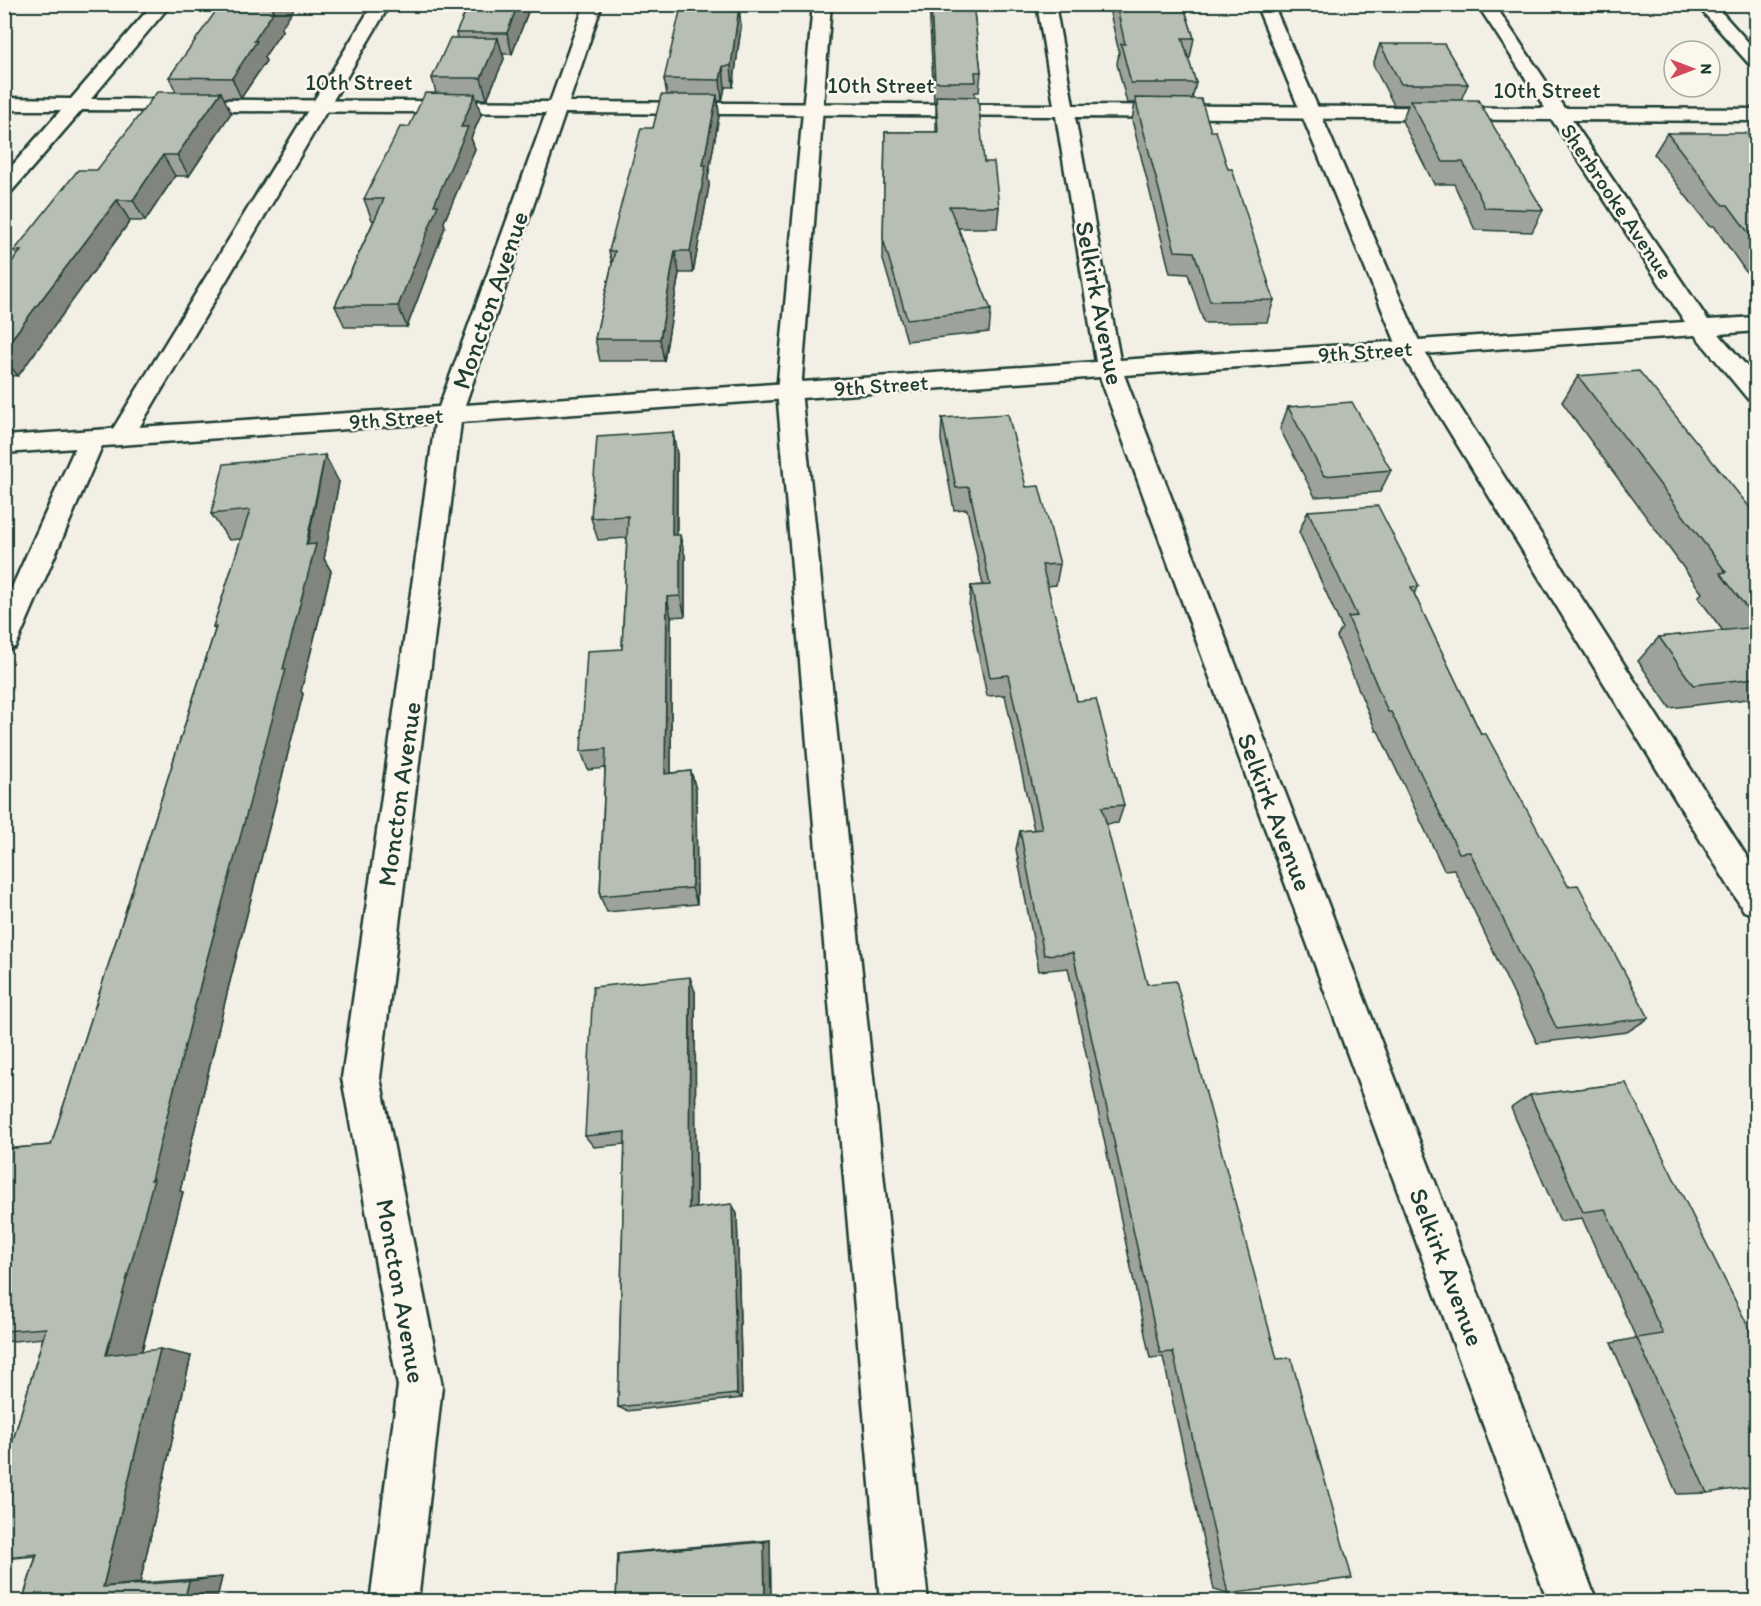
<svg xmlns="http://www.w3.org/2000/svg" width="1761" height="1606" font-family="Itim,sans-serif">
	<style>
		.lines { fill: none; stroke-linecap: round; stroke-linejoin: round }
		.service-casing { stroke: #1f3d34; stroke-width: 5 }
		.minor-casing { stroke: #1f3d34; stroke-width: 5 }
		.service { fill: #fbf7ec; fill-rule: evenodd }
		.minor { fill: #fbf7ec; fill-rule: evenodd }
		.wall { fill: #9da39a; stroke: #1f3d34; stroke-width: 1.5 }
		.shaded-wall { fill: #80857d; stroke: #1f3d34; stroke-width: 1.5 }
		.building { fill: #b7beb3; stroke: #1f3d34; stroke-width: 1.5 }
		.labels { text-anchor: middle; stroke-width: 5; stroke-linejoin: round; paint-order: stroke }
		.far-street-label { font-size: 22px; fill: #1f3d34; stroke: #fbf7ec }
		.street-label { font-size: 26px; fill: #1f3d34; stroke: #fbf7ec }
	</style>
	<rect width="100%" height="100%" fill="#f2f0e5"/>
	<filter id="ink" filterUnits="userSpaceOnUse"><feTurbulence type="fractalNoise" baseFrequency=".0167" numOctaves="2"/><feDisplacementMap in="SourceGraphic" scale="12" xChannelSelector="R" yChannelSelector="G"/><feConvolveMatrix kernelMatrix="1 2 1 2 8 2 1 2 1" color-interpolation-filters="sRGB"/></filter>
	<g filter="url(#ink)">
		<g class="lines">
			<defs>
				<g id="service">
					<path d="M373,4h17l-260,439 -9,2 -9,-2 -4,-6z"/>
					<path d="M813,4h18l-30,387 127,1211h-48l-103,-1211z"/>
					<path d="M1256,4h17l149,344 334,523v44l-12,-4 -346,-563z"/>
					<path d="M1696,4h18l42,47v15l-6,-1z"/>
					<path d="M92,431l9,2 4,6 -86,200 -4,8 -11,3v-45l75,-166 4,-6z"/>
				</g>
				<path id="minor" d="M153,4h18l-80,95 459,3 35,-98h17l-33,98 485,3 -17,-101h18l18,101 472,3 -68,-104h17l70,104 192,1v12l-184,-1 136,200 48,-3v14l-37,3 37,43v23l-9,-2 -52,-63 -571,40 473,1227h-49l-448,-1225 -639,45 -81,656 62,308 -24,216h-48l28,-216 -56,-308 93,-655 -431,30v-17l435,-29 107,-294 -464,-3 -71,82 -7,2v-19l57,-65h-57v-12l67,1zM565,113l491,3 40,246 -631,43zM1075,117l477,3 133,202 -565,38z"/>
			</defs>
			<use href="#service" class="service-casing"/>
			<use href="#minor" class="minor-casing"/>
			<use href="#service" class="service"/>
			<use href="#minor" class="minor"/>
		</g>
		<g class="wall">
			<path d="M531,4l-19,50h-9l1,5 -17,40h-11l5,16 -10,23 4,11 -31,73 1,5 -38,100h-62l-10,-21 39,-86h-2l-8,-21 45,-72 27,-34 -4,-15 25,-40 -1,-5z"/>
			<path d="M929,4h44l8,68 -2,20h-4v5l9,65 15,45 -2,21h-39l33,82 -2,22 -82,9 -24,-81 2,-128h51v-30h-2z"/>
			<path d="M1108,4h75l11,34 -4,20h-2l8,25 -4,16 19,32 17,38 46,131 -7,22 -63,1 -16,-49 -18,-1 -38,-153 3,-17h-8l-10,-39 2,-12z"/>
			<path d="M739,7l2,20 -8,60h-8l-3,14h-4l1,15 -11,61 1,9 -16,87h-14l-15,88h-64l-5,-22 17,-75 -3,-13 44,-123 14,-33 -3,-16z"/>
			<path d="M281,28l1,3 -18,26 2,4 -25,37h-18l8,15 -42,63h-14l-30,45h-15l-112,155 -14,-1v-104l13,-15 -3,-5 83,-81 79,-78 -7,-15z"/>
			<path d="M1380,44l88,40 -7,16 82,110 -11,22 -57,-2 -21,-46h-20l-32,-63 6,-16h-14l-21,-40z"/>
			<path d="M1667,133l89,13v126h-10l-32,-46h-5l-55,-72z"/>
			<path d="M1578,376l178,139v183l-86,10 -32,-47 21,-24 64,-6 -25,-34 4,-4 -140,-191z"/>
			<path d="M1288,407l103,63 -11,22 -65,5 -35,-68z"/>
			<path d="M942,418l84,69 34,77 -4,21 -9,1 30,115 47,104 -6,18 -12,1 122,770 -14,-4 -51,-233 -13,1 -82,-390 -29,3 -23,-122 4,-18 14,-1 -29,-135 -18,1 -18,-89 2,-21 12,-1 -16,-76 -13,1 -13,-70z"/>
			<path d="M677,454v81l8,21v60l-14,1v156l20,-2 5,19 1,114 -90,8 -7,-16 5,-128 -17,2 -7,-19 41,-102 5,-111 -29,2 -7,-22z"/>
			<path d="M339,482l-15,77 7,12 -30,120 2,3 -75,295 -48,202 3,1 -41,159 49,5 -51,227 82,-6 -6,25h-194l14,-46 -32,3v-88l39,-133 -39,4v-193l47,-4 164,-515 -2,-3 28,-88 -12,1 -18,-26z"/>
			<path d="M1308,511l111,75 -5,8 67,140 87,152 81,132 -22,14 -90,11 -83,-174 -10,1 -66,-139h-2l-39,-94 5,-9 -43,-96z"/>
			<path d="M695,992l1,216 36,-4 5,10 5,184 -115,13 -9,-4 7,-263 -31,3 -9,-11z"/>
			<path d="M1626,1083l81,410 -30,1 -66,-151 25,-5 -54,-120 -22,3 -49,-113 19,-13z"/>
			<path d="M770,1540l1,62h-155l2,-48 14,-2z"/>
		</g>
		<g class="shaded-wall">
			<path d="M276,4h21l-16,24 1,3 -18,26 2,4 -25,37 -9,-20z"/>
			<path d="M518,4h13l-19,50 -5,-21z"/>
			<path d="M739,7l2,20 -8,60 -2,-21z"/>
			<path d="M498,38l6,21 -17,40 -6,-21z"/>
			<path d="M723,66l2,21 -3,14 -2,-21z"/>
			<path d="M221,92l10,21 -42,63 -12,-21z"/>
			<path d="M475,94l6,21 -10,23 4,11 -31,73 1,5 -38,100 -9,-21 63,-179z"/>
			<path d="M717,95l2,21 -11,61 1,9 -16,87 -3,-22 13,-86z"/>
			<path d="M163,155l12,21 -30,45 -12,-21z"/>
			<path d="M117,200l13,21 -112,155 -14,-18v-9z"/>
			<path d="M675,251l4,22 -15,88 -4,-22z"/>
			<path d="M673,432l4,22 -1,103 -4,-22z"/>
			<path d="M325,455l14,27 -15,77 7,12 -30,120 2,3 -75,295 -48,202 3,1 -44,169 -33,-6 98,-385 79,-301z"/>
			<path d="M680,535l5,21v60l-5,-20z"/>
			<path d="M667,597l4,20v175l-6,-18z"/>
			<path d="M691,771l5,19 1,114 -5,-16z"/>
			<path d="M690,977l5,15 1,226 -7,-9z"/>
			<path d="M732,1204l5,10 5,184 -5,-4z"/>
			<path d="M160,1349l31,7 -51,227 -37,4z"/>
			<path d="M770,1540l1,62h-6l-1,-60z"/>
			<path d="M222,1577l-6,25h-32l5,-21z"/>
		</g>
		<g class="building">
			<path d="M221,4h55l-4,7h2l-20,30h3l-25,37 -63,-1z"/>
			<path d="M469,4h49l-11,29h-51z"/>
			<path d="M931,4h42l8,68h-6l1,10h-41z"/>
			<path d="M1116,4h67l11,34h-12l14,45h-65l-10,-39h4z"/>
			<path d="M681,7h58l-8,59h-8l-3,14 -56,-1z"/>
			<path d="M450,38h48l-17,40h-49z"/>
			<path d="M1380,44h64l24,40h-67z"/>
			<path d="M157,92h64l-44,63h-14l-30,45h-16l-113,149v-78l17,-20h-7l64,-81h19z"/>
			<path d="M425,93l50,1 -14,33h7l-34,78h4l-40,101h-63l49,-107h-20l36,-72h9z"/>
			<path d="M661,95h56l-14,70h3l-16,86h-15l-15,88h-65l20,-88h-6l32,-123h12z"/>
			<path d="M936,96l42,1 6,65h10l5,45 -50,-1 42,104 -84,9 -24,-80 2,-107h53z"/>
			<path d="M1135,98l66,1 10,32h5l12,38h4l42,131 -64,1 -16,-49 -19,-1z"/>
			<path d="M1410,100h68l65,110 -58,-2 -22,-46h-20z"/>
			<path d="M1667,133h79l10,13v97l-28,-38h-5z"/>
			<path d="M1639,371l117,144v7h-4l4,6v92l-36,-47 6,-1 -148,-196z"/>
			<path d="M1352,402l39,68 -67,6 -36,-69z"/>
			<path d="M1008,414l18,73 13,-1 21,78 -18,1 35,136 19,-2 28,106 -22,2 45,177 29,-3 101,378 14,-1 61,220 -124,16 -55,-242 -13,1 -87,-400 -29,2 -24,-124 22,-2 -34,-154 -18,2 -19,-91 19,-1 -21,-98 -13,1 -14,-70z"/>
			<path d="M673,432l-1,103h8v61l-13,1 -2,177 26,-3 1,117 -92,8 6,-147 -25,2 6,-100 35,-2 6,-133 -37,2 6,-81z"/>
			<path d="M325,455l-19,90 10,-1 -33,125h3l-82,301 -53,210 3,-1 -48,176 54,-6 -57,238 86,-6 -5,21h-162l15,-48 -33,3v-86l42,-143 -42,3v-182l47,-4 165,-518h-3l37,-117 -39,4 13,-50z"/>
			<path d="M1378,506l41,80 -8,1 70,147h5l82,152 10,-1 71,133 -92,11 -87,-177 -11,1 -68,-141h-3l-40,-95 9,-1 -49,-105z"/>
			<path d="M1756,627v51l-63,7 -34,-48z"/>
			<path d="M690,977l-1,232 43,-5 5,190 -119,13 7,-275 -40,4 8,-149z"/>
			<path d="M1626,1083l130,259v144l-49,7 -70,-155 26,-4 -58,-125 -22,3 -53,-117z"/>
			<path d="M764,1542l1,60h-149l2,-48z"/>
		</g>
	</g>
	<g class="labels">
		<g class="far-street-label">
			<text x="359" y="90">10th Street</text>
			<text x="881" y="93">10th Street</text>
			<text x="1547" y="98">10th Street</text>
			<text transform="translate(1617 201) rotate(56)" y="8">Sherbrooke Avenue</text>
			<text transform="translate(1365 351) rotate(-4)" y="8">9th Street</text>
			<text transform="translate(881 385) rotate(-4)" y="8">9th Street</text>
			<text transform="translate(396 418) rotate(-4)" y="8">9th Street</text>
		</g>
		<g class="street-label">
			<text transform="translate(490 300) rotate(-71)" y="9">Moncton Avenue</text>
			<text transform="translate(1100 303) rotate(79)" y="9">Selkirk Avenue</text>
			<text transform="translate(399 794) rotate(-82)" y="9">Moncton Avenue</text>
			<text transform="translate(1275 812) rotate(69)" y="9">Selkirk Avenue</text>
			<text transform="translate(1447 1267) rotate(69)" y="9">Selkirk Avenue</text>
			<text transform="translate(401 1291) rotate(80)" y="9">Moncton Avenue</text>
		</g>
	</g>
	<rect width="1761" height="1606" fill="none" stroke="#fbf7ec" stroke-width="24"/>
	<rect x="12" y="12" width="1737" height="1582" fill="none" stroke="#1f3d34" stroke-width="2" filter="url(#ink)"/>
	<g transform="translate(1692 69) rotate(90)"><circle r="28" fill="#fbf7ec" stroke="#a3ada2" stroke-width="1.5"/>
	<path d="M0-4.5L10 22L0 15L-10 22Z" fill="#d1495b"/>
	<text y="-9" font-size="16" font-weight="bold" text-anchor="middle" fill="#1f3d34">N</text>
	</g>
</svg>
